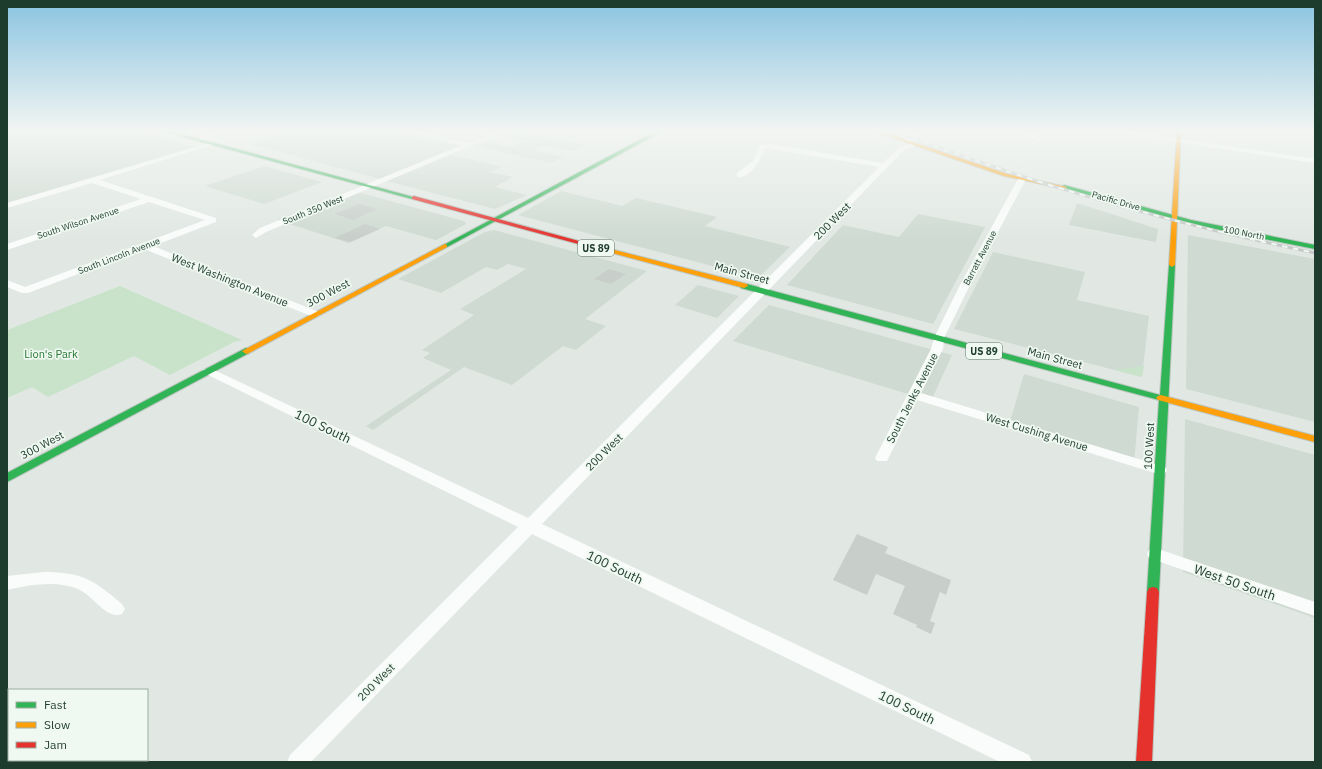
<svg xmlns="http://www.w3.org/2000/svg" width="1322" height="769" font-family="'IBM Plex Sans',sans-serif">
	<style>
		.built { fill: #cedad2 }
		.green { fill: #c9e3ca }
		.building { fill: #c8cfcb }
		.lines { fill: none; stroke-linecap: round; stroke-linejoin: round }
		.fast-casing { stroke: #bac5be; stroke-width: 2 }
		.slow-casing { stroke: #bac5be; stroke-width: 2 }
		.jam-casing { stroke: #bac5be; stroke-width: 2 }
		.street { fill: #fafcfb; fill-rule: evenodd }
		.fast { fill: #30b455; fill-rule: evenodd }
		.slow { fill: #ff9f0a; fill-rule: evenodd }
		.jam { fill: #e5322d; fill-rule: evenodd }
		.rail-casing { stroke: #c5cac8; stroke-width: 3 }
		.rail { stroke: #eff8f1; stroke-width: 2; stroke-dasharray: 5.5; stroke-linecap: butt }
		.labels { text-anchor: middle; stroke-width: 3.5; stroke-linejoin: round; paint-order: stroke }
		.far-street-label { font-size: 9px; fill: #1e3c2d; stroke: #eff8f1 }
		.shield { fill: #eff8f1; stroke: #5d7468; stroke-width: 1 }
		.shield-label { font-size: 10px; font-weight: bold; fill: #1e3c2d }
		.street-label { font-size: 11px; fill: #1e3c2d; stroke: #eff8f1 }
		.park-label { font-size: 11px; fill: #257732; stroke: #eff8f1 }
		.near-street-label { font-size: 13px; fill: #1e3c2d; stroke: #eff8f1 }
	</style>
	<rect width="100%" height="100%" fill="#e1e8e3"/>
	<g class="built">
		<path d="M7,131h129l57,16 -186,56z"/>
		<path d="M291,131h96l74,15 -81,33 -130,-35z"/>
		<path d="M513,131l7,1 65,13 -13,6 -27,-6 -12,5 30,7 -12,6 -75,-17 13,-4 23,5 13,-6 -23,-5z"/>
		<path d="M451,155l51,12 -12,5 23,5 -18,10 32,8 -32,14 -108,-28z"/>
		<path d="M264,166l58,16 -58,22 -59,-18z"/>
		<path d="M354,191l106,29 5,2 1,2 -30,16 -50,-14 -37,17 -72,-23z"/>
		<path d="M561,191l61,15 14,-8 81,19 -12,9 85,21 -32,31 -240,-63z"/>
		<path d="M1077,203l81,26 -2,13 -87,-17z"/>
		<path d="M918,214l67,13 -52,97 -146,-39 56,-60 56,12z"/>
		<path d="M494,230l153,41 -62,48 21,7 -30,24 -13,-4 -51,39 -48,-18 -91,63 -7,-4 85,-56 -28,-12 7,-5 -8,-3 52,-35 -14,-6 66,-40 -18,-5 -11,6 -11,-3 -45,26 -43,-14 87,-47z"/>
		<path d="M1188,235l127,24v163l-129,-33z"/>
		<path d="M993,252l92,20 -8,28 72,16 -7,61 -188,-48z"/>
		<path d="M698,285l41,11 -22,22 -42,-13z"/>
		<path d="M769,305l4,1 179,49 -21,46 -198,-60z"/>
		<path d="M1024,374l115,33 -5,56 -125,-38z"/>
		<path d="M1185,419l130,36v163l-132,-46z"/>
	</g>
	<g class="green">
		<path d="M120,286l122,54 -8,2 -64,33 -36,-19 -86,41 -16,-10 -25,11v-68z"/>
		<path d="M1144,366l-2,11 -28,-7z"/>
	</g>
	<g class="building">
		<path d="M359,204l18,5 -24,11 -18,-6z"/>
		<path d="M365,224l15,5 -30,13 -15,-4z"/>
		<path d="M609,269l17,5 -15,10 -17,-5z"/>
		<path d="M857,534l31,13 -3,6 66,27 -5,15 -6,-3 -10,29 5,2 -4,11 -15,-7 1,-2 -24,-11 12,-28 -29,-12 -9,21 -34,-15z"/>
	</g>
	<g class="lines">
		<defs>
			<g id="fast">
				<path d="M161,131h9l247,67 -5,1z"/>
				<path d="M656,131h7l-216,116h-4l-1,-1z"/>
				<path d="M1064,185l127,35 124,25v4l-125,-25 -128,-36 -1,-1z"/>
				<path d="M1172,263l3,2 -16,327 -2,4 -4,1 -4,-1 -2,-4 12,-192 -418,-112 -1,-2 1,-2h6l413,111 9,-130z"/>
				<path d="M246,348l4,3 -1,2 -242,129v-9z"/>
			</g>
			<g id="slow">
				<path d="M872,131h8l127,43 60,13 -3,2 -60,-13z"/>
				<path d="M1177,131h4l-6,134 -3,2 -3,-2z"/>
				<path d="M445,244l2,1v2l-198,106 -3,1 -4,-3z"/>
				<path d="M599,246l148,38 1,2 -4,2 -147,-39v-2z"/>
				<path d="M1161,395l154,41v6l-157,-42 -2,-2 2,-2z"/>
			</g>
			<g id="jam">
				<path d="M414,196l187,51 1,1 -3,2 -2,-1 -185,-50v-2z"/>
				<path d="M1153,587l4,1 2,4 -7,170h-16l11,-170 2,-4z"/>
			</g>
		</defs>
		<use href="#fast" class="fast-casing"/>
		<use href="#slow" class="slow-casing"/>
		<use href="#jam" class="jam-casing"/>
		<g class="street">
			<path d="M217,131h11l-29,10 -5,-1z"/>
			<path d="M406,131c22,0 41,11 61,12 10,0 23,-12 38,-12l-239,101 -10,6 -4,-3 8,-7 202,-83z"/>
			<path d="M916,131h7l-9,9 -12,3 -3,-2 11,-4z"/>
			<path d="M1024,131h6l13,10 -5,1 -12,-7z"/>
			<path d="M1107,131h19l189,28v4z"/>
			<path d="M210,143l5,1 -115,36 116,38v4l-63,24 166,66 1,2 -1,2h-8l-167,-67 -116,44h-6l-15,-6v-7l18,7 180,-67 -56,-18 -142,48v-6l134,-45 -49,-16 -85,25v-5z"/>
			<path d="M913,143l2,1v2l-10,3 -363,375 487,231 3,7h-32l-468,-228 -221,228h-24l3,-7 228,-228 -314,-154 -2,-2 2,-2h8l316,149 351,-351 -114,-19c-4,10 -14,31 -28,29v-4l16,-12 7,-16 10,-1 113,19 18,-17z"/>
			<path d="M1019,177l7,2 -57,108 -25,51 -1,11 -22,44 244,74 2,3 -2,3h-10l-238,-73 -30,61h-10l-2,-3 56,-109 3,-11 25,-51z"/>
			<path d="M1155,548l160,54v14l-166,-58 -2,-4 2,-4z"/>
			<path d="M44,572c38,0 50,8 78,32l3,5 -3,5c-16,6 -29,-19 -44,-25 -21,-9 -49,-4 -71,1v-14z"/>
		</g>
		<use href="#fast" class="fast"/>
		<use href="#slow" class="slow"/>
		<use href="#jam" class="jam"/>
		<defs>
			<path id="rail" d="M892,131c54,19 109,39 164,56 85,26 172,48 259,66"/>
		</defs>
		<use href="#rail" class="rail-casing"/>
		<use href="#rail" class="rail"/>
	</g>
	<linearGradient id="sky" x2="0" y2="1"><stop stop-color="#8ac4e1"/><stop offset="0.55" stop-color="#f2f5f2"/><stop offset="1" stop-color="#f2f5f2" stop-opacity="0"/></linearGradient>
	<rect width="1322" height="239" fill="url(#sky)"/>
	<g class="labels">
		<g class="far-street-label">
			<text transform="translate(1116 201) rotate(16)" y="3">Pacific Drive</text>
			<text transform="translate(313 210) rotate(-22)" y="3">South 350 West</text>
			<text transform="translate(78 223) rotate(-18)" y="3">South Wilson Avenue</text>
			<text transform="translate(1244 233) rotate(11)" y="3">100 North</text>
			<text transform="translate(119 256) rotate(-21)" y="3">South Lincoln Avenue</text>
			<text transform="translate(980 258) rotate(-62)" y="3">Barratt Avenue</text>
		</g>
		<g class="shield">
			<rect x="578" y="240" width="36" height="16" rx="3"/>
			<rect x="966" y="343" width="36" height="16" rx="3"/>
		</g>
		<g class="shield-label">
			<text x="596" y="252">US 89</text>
			<text x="984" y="355">US 89</text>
		</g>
		<g class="street-label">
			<text transform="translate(832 221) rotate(-45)" y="4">200 West</text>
			<text transform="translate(742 273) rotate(15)" y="4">Main Street</text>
			<text transform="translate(230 280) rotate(22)" y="4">West Washington Avenue</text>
			<text transform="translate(328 293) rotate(-28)" y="4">300 West</text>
			<text transform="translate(1055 358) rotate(15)" y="4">Main Street</text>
			<text transform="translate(912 398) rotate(-63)" y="4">South Jenks Avenue</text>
			<text transform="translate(1037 432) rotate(17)" y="4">West Cushing Avenue</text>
			<text transform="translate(42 445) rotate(-28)" y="4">300 West</text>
			<text transform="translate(1149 446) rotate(-87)" y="4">100 West</text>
			<text transform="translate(604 452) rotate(-45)" y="4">200 West</text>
			<text transform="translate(376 682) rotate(-45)" y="4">200 West</text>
		</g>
		<g class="park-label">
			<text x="51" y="358">Lion's Park</text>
		</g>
		<g class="near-street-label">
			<text transform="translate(323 426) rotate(26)" y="5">100 South</text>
			<text transform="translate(615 567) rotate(26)" y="5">100 South</text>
			<text transform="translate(1235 582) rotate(19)" y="5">West 50 South</text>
			<text transform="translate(907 707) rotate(26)" y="5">100 South</text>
		</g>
	</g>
	<rect width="1322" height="769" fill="none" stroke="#1e3c2d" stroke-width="16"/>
	<rect x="8" y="689" width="140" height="72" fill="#eff8f1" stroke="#9bada3"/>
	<rect x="16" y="702" width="20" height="6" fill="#30b455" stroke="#9bada3"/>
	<text x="44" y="709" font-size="12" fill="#1e3c2d">Fast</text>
	<rect x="16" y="722" width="20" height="6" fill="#ff9f0a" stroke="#9bada3"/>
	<text x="44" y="729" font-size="12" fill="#1e3c2d">Slow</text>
	<rect x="16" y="742" width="20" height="6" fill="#e5322d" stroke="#9bada3"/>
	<text x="44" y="749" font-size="12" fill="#1e3c2d">Jam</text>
</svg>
